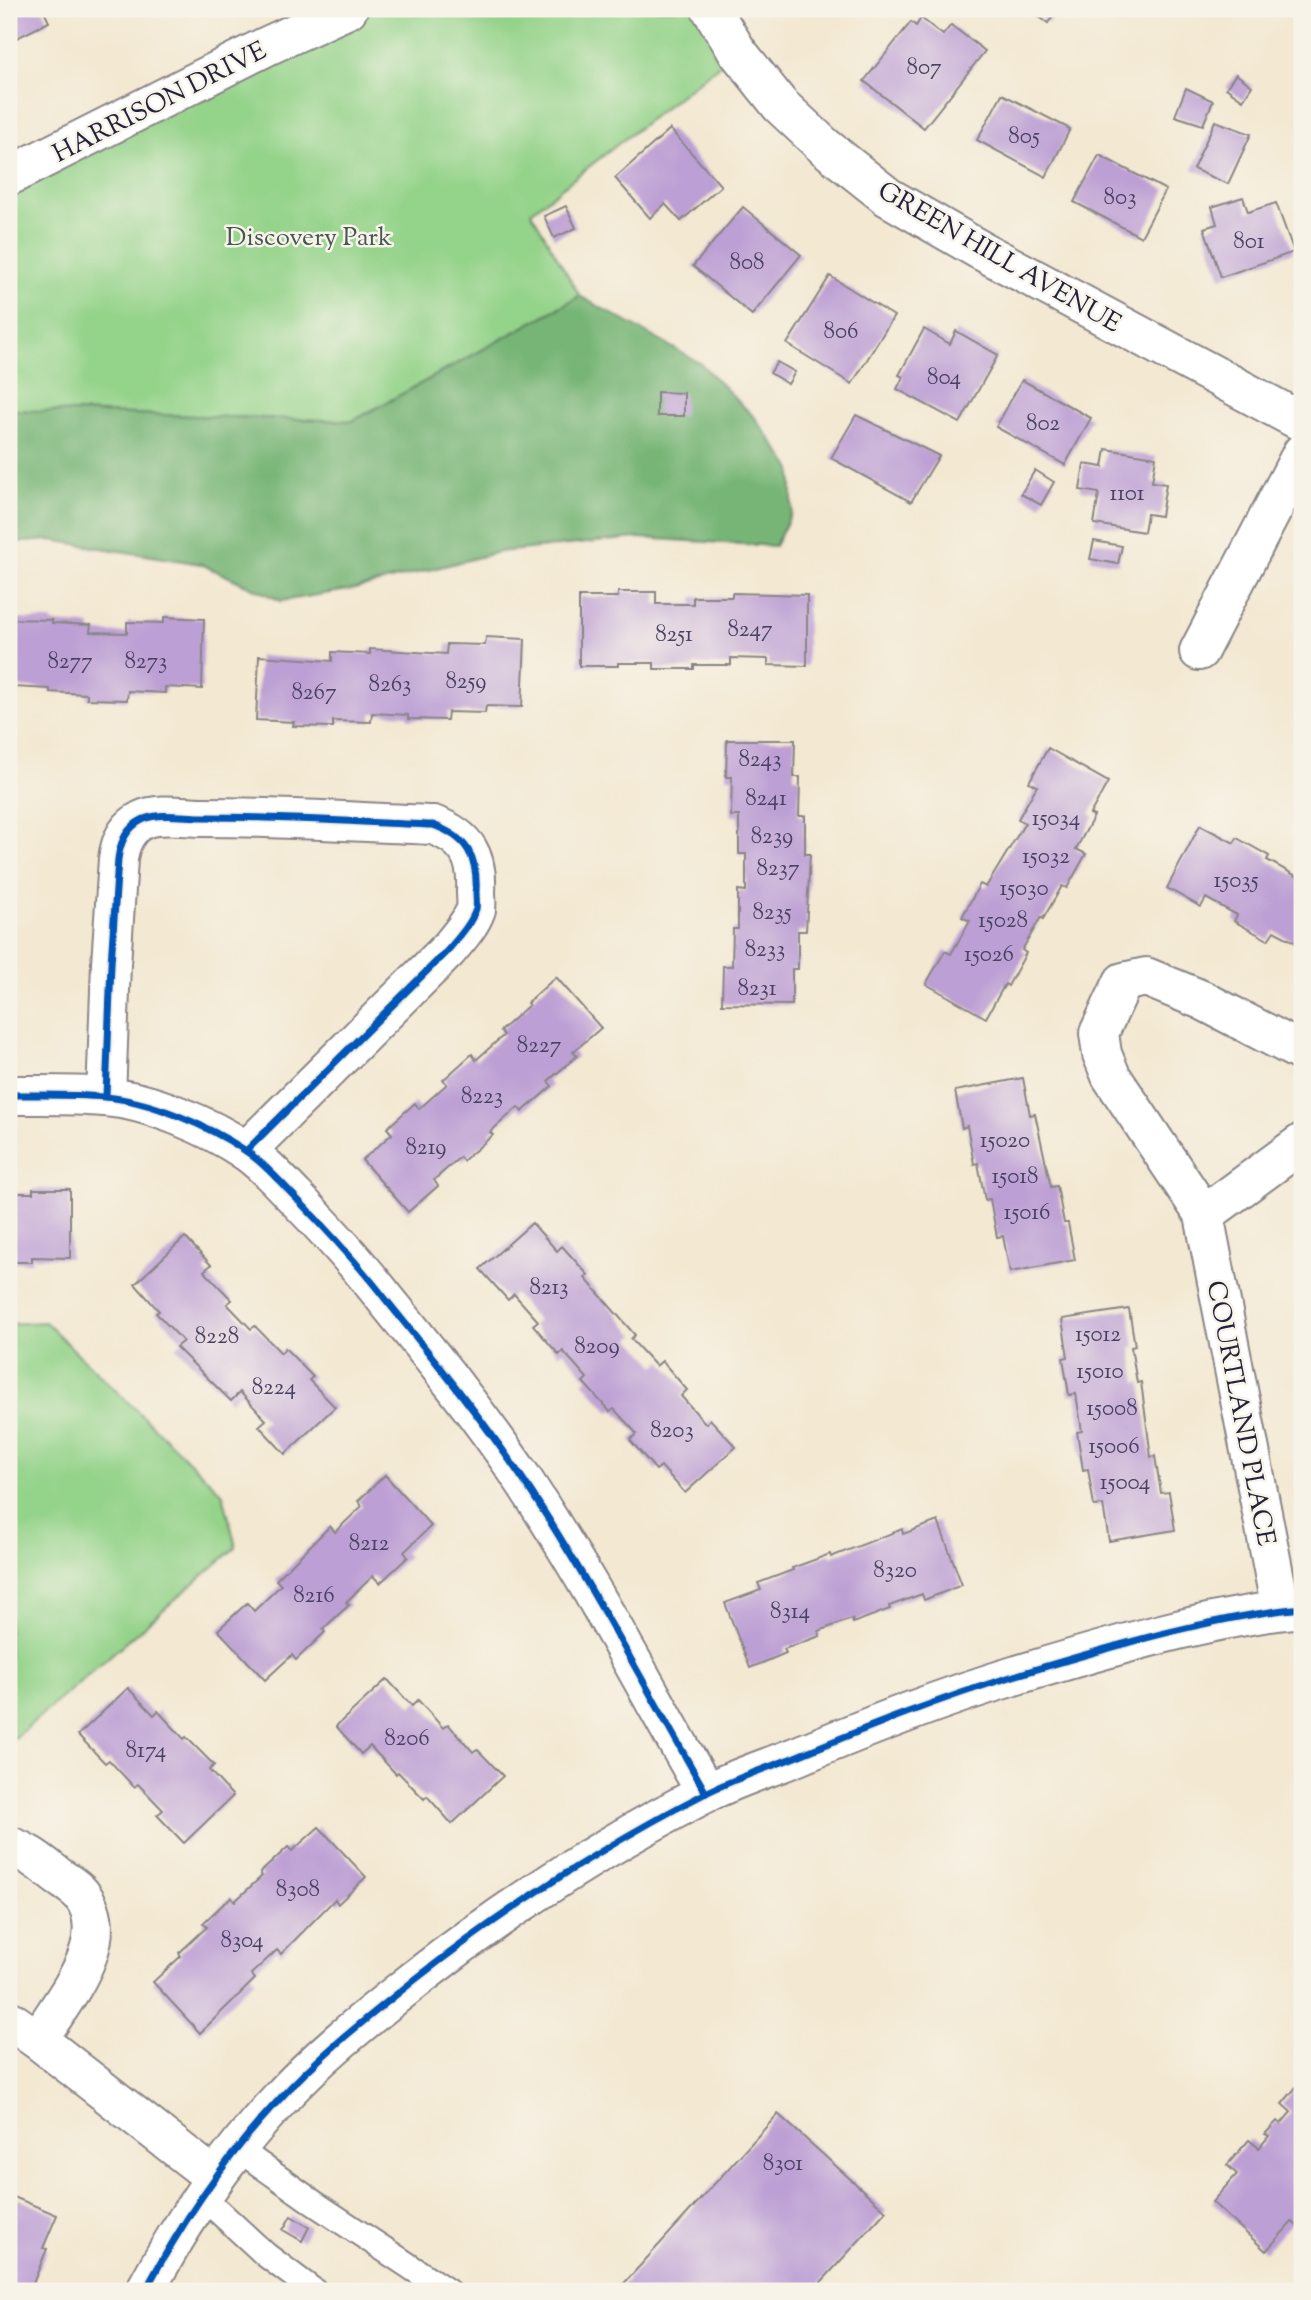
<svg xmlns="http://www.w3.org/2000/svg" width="1311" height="2300" font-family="'Sorts Mill Goudy',serif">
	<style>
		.green { fill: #94d38a; stroke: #5b7a62; stroke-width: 2 }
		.forest { fill: #77b576; stroke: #4c6c58; stroke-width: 2 }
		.building { fill: #bc9fd4 }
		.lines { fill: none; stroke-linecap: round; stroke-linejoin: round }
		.lane-casing { stroke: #8a8586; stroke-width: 28 }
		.street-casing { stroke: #8a8586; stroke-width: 42 }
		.secondary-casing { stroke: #8a8586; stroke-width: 42 }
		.lane { stroke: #fff; stroke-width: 24 }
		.street { stroke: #fff; stroke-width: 38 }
		.secondary { stroke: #fff; stroke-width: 38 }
		.cycleway-casing { stroke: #f7f3e8; stroke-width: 11 }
		.cycleway { stroke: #0057b8; stroke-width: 7 }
		.labels { text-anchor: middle; stroke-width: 5; stroke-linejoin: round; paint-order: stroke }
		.number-label { font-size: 23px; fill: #484161 }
		.street-label { font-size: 26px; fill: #22223b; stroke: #f7f3e8 }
		.park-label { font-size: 26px; fill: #445753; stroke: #f7f3e8 }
	</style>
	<rect width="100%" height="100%" fill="#f7f3e8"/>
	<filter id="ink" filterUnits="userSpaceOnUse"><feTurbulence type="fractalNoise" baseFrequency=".0143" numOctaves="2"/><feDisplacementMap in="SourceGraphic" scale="14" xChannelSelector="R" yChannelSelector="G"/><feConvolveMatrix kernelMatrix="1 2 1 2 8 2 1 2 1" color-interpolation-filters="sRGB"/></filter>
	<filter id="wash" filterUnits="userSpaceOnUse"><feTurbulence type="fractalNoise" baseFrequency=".00686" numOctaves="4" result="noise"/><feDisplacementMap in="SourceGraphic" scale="28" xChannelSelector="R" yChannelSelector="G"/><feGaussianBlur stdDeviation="1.57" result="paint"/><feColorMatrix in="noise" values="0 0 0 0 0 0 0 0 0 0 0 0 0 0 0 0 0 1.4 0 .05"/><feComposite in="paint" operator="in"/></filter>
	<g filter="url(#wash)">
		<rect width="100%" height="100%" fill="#f3e8d1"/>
		<g class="green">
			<path d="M360,9h353l24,42 -206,161 49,84 -227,125 -344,-11v-233z"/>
			<path d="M45,1322l178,172 13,53 -227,196v-419z"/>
		</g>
		<path class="forest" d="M580,296l120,67 55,55 37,51v43l-17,34 -138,-8 -138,14 -144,37 -74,12 -80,-37 -150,-24 -42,3v-133l344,11z"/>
		<g id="blocks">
			<g class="building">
				<path d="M9,9h34l6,13 -40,20z"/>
				<path d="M1028,9h30l-10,14z"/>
				<path d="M921,18l22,17 8,-10 34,26 -61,77 -60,-47 47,-59 5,4z"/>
				<path d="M1236,74l16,12 -9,14 -17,-12z"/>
				<path d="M1186,88l27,13 -10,24 -28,-9z"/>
				<path d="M1002,94l68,35 -24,48 -69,-37z"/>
				<path d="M1215,121l36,13 -23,50 -35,-15z"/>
				<path d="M670,129l51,57 -40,35 -16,-17 -15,14 -35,-40z"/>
				<path d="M1099,155l67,35 -25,47 -67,-35z"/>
				<path d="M1243,197l5,15 28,-9 18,49 -73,25 -17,-49 13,-4 -5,-17z"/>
				<path d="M566,206l10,22 -22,10 -10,-22z"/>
				<path d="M743,207l58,48 -49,60 -59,-49z"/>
				<path d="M830,276l64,40 -42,68 -65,-40z"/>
				<path d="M924,329l26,15 6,-13 42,24 -38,68 -63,-34 6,-12 -4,-2z"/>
				<path d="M777,362l18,10 -7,12 -18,-11z"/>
				<path d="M1022,380l69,38 -26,47 -69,-38z"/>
				<path d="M657,392l27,1v23h-27z"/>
				<path d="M856,415l83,41 -28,46 -80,-44z"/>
				<path d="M1106,449l50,8 -4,25 14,2 -5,32 -14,-2 -3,18 -50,-8 5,-31 -19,-3 4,-26 19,3z"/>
				<path d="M1035,470l19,12 -13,23 -20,-11z"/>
				<path d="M1094,541l28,5 -4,18 -28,-5z"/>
				<path d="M618,592h38v12h37v-7h39v-4l75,2v71l-39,-1v-6l-37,-1v7h-37v4h-40v-6h-36v3h-39v-69h39z"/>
				<path d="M164,617l40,2 -2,70 -37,-2v6l-37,-2 -1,9 -40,-1v-5l-37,-2v-3l-36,-2v7h-5v-67l3,1v-9l40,1v3l39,2 -1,7 37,1v-11l37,1z"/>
				<path d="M486,637l39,2 -3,68 -36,-1 -1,7 -37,-1 -1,8 -39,-1v-4l-36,-2 -1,9 -38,-1v6l-40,-1 1,-4 -38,-2 3,-64 73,5v-9l38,2v-5l76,5 1,-10 38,1z"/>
				<path d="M727,740h68l-1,37h6l-1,39h6v38h5l-4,77h-8v38h-6v36l-70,-1 1,-38h9l1,-37h5v-39l8,1v-37h-7v-38h-8l1,-39h-6z"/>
				<path d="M1048,748l60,34 -18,32 4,2 -18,33 10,5 -19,34 -5,-2 -19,33 -2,-2 -19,33 4,3 -18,33 -3,-2 -19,34 -60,-34 19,-33 6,3 19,-33 -8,-4 18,-33 6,3 39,-64 -7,-4 19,-33 -8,-4z"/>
				<path d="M1200,825l34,18 3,-5 32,18 -2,4 35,19v67l-28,-15 -6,9 -34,-19 3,-6 -31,-17 -5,9 -34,-19z"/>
				<path d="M556,977l45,51 -28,24 4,4 -29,25 4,5 -30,26 -4,-5 -28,25 3,3 -30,26 -3,-4 -26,23 4,6 -30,26 -46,-52 30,-26 -5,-6 28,-25 4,6 28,-25 -4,-4 29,-26 4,6 28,-25 -4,-4 29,-26 -2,-2z"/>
				<path d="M1023,1078l7,37 5,-1 16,73 6,-1 7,37h4l7,37 -65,12 -7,-36 -6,1 -7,-38 -5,1 -7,-37 -4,1 -7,-38 -5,2 -7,-37z"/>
				<path d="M33,1189h37v69l-38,-1v5h-23v-69h24z"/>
				<path d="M532,1223l25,28 5,-5 26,29 -3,3 50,57 -4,4 25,27 6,-5 25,29 -6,6 25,28 4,-5 26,28 -51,46 -24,-27 -5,4 -26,-30 7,-6 -23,-25 -4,3 -27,-30 4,-4 -24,-27 -4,4 -26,-30 5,-4 -24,-27 -6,6 -28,-31z"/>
				<path d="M185,1237l26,28 -7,6 28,29 -5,4 24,25 4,-3 26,27 4,-5 28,29 -4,3 26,27 -50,47 -26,-28 7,-6 -26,-28 -9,9 -55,-54 7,-6 -27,-28 3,-2 -24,-27z"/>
				<path d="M1129,1309l6,37 -4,1 6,36 4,-1 10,75 4,-1 6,37 8,-1 6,38 -66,11 -6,-36 -9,1 -6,-37 -5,1 -6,-38 5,-1 -6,-37 -7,1 -6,-37 5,-1 -6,-38z"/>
				<path d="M385,1475l46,51 -27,26 4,5 -28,26 -7,-7 -27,26 3,3 -26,24 2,3 -29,28 -4,-5 -27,25 -47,-50 29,-27 7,8 27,-26 -5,-5 54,-54 5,6 27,-26 -4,-5z"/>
				<path d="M938,1521l24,64 -38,15 -2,-6 -33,12 1,3 -37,14 -1,-4 -7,2 -26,10 1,5 -36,13 2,4 -36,15 -25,-65 36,-13 -3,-7 35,-13 -1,-2 38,-14 1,3 71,-28 1,5z"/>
				<path d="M387,1679l25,27 6,-6 25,28 5,-4 25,28 4,-3 26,27 -51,48 -25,-28 -3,3 -26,-27 -2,2 -26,-28 -9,8 -25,-28z"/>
				<path d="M128,1688l26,27 4,-4 26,28 2,-2 28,28 -5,5 24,26 -49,47 -27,-28 6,-5 -25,-26 -4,3 -25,-27 -4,3 -27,-28z"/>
				<path d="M319,1827l47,50 -28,27 -3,-5 -54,55 -4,-4 -26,24 4,5 -55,54 -47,-51 28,-26 -2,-3 28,-26 -4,-4 28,-26 4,4 27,-25 -2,-3 28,-26 4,4z"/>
				<path d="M1302,2080v147l-1,2 -9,-7 -26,29 -54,-49 25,-28 -10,-9 22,-25 10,8 10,-12 -4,-2 12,-13 4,3 10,-12 -9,-8z"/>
				<path d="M778,2114l108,97 -73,80h-196z"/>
				<path d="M9,2195l48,20 -14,33 4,1 -15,37 -6,-2 -3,7h-14z"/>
				<path d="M291,2216l18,11 -7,14 -19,-11z"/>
			</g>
		</g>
	</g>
	<g filter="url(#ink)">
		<use href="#blocks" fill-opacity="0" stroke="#8a8586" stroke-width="2"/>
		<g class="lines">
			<defs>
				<g id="lane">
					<path d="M238,2149l76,54 133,88"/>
					<path d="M202,2196l64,59 48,36"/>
				</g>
				<g id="street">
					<path d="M711,9l26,42 43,54 45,42 63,50 92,53 322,172"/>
					<path d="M9,176l258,-130 81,-37"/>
					<path d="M1199,651l103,-198"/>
					<path d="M9,1095c31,0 63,-1 95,2 45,3 105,29 142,54 19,13 34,31 50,47 32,33 63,67 91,103 47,58 93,115 135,177 67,101 124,210 184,315"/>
					<path d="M106,1097l5,-133 7,-105c2,-16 8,-31 24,-39 16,-8 42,-3 59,-3 77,0 155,5 232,8 34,12 45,32 43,67 0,5 1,12 0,17 -5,15 -18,29 -28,41l-202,201"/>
					<path d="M1204,1215l98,-72"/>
					<path d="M1281,1610l-77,-395 -93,-139 -9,-22 -3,-21 24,-51 23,-5 56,23 100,52"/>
					<path d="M9,1846c20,6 34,19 50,31 7,5 16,10 22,17 36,45 -19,106 -43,146"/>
					<path d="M9,2020l29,20 177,138"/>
				</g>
				<path id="secondary" d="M145,2291c36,-67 79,-132 131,-188 42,-47 92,-86 141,-125 90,-70 186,-132 287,-184 29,-15 61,-25 91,-37 73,-30 146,-59 222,-82 90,-27 192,-58 285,-67"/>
			</defs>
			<use href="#lane" class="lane-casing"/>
			<use href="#street" class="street-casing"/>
			<use href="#secondary" class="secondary-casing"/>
			<use href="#lane" class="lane"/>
			<use href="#street" class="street"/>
			<use href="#secondary" class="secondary"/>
			<defs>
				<g id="cycleway">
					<path d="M9,1095c31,0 63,-1 95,2 45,3 105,29 142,54 19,13 34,31 50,47 32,33 63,67 91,103 47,58 93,115 135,177 67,101 124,210 184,315"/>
					<path d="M106,1097l5,-133 7,-105c2,-16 8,-31 24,-39 16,-8 42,-3 59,-3 77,0 155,5 232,8 34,12 45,32 43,67 0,5 1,12 0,17 -5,15 -18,29 -28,41l-202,201"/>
					<path d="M145,2291c36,-67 79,-132 131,-188 42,-47 92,-86 141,-125 90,-70 186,-132 287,-184 29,-15 61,-25 91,-37 73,-30 146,-59 222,-82 90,-27 192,-58 285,-67"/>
				</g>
			</defs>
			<use href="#cycleway" class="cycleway-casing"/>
			<use href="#cycleway" class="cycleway"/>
		</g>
	</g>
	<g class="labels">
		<g class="number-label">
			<text x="924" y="74">807</text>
			<text x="1024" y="143">805</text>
			<text x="1120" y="204">803</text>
			<text x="1249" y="248">801</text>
			<text x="747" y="269">808</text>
			<text x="841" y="338">806</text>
			<text x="944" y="384">804</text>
			<text x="1043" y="430">802</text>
			<text x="1127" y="500">1101</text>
			<text x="750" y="636">8247</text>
			<text x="674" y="641">8251</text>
			<text x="70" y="668">8277</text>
			<text x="146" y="668">8273</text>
			<text x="466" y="688">8259</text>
			<text x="390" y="691">8263</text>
			<text x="314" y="699">8267</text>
			<text x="760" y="766">8243</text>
			<text x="766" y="805">8241</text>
			<text x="1056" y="825">15034</text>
			<text x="772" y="843">8239</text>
			<text x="1046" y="863">15032</text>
			<text x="778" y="875">8237</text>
			<text x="1236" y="887">15035</text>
			<text x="1024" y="895">15030</text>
			<text x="772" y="919">8235</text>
			<text x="1003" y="927">15028</text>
			<text x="765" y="956">8233</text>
			<text x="989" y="961">15026</text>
			<text x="757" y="995">8231</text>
			<text x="539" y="1052">8227</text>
			<text x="482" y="1103">8223</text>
			<text x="1005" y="1147">15020</text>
			<text x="426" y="1154">8219</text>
			<text x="1015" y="1183">15018</text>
			<text x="1027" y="1219">15016</text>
			<text x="549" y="1294">8213</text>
			<text x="1098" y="1341">15012</text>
			<text x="217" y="1343">8228</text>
			<text x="597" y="1353">8209</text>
			<text x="1100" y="1378">15010</text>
			<text x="274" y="1394">8224</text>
			<text x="1112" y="1415">15008</text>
			<text x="672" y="1437">8203</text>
			<text x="1114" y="1453">15006</text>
			<text x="1125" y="1489">15004</text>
			<text x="369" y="1550">8212</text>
			<text x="895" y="1577">8320</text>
			<text x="314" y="1602">8216</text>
			<text x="790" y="1618">8314</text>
			<text x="407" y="1745">8206</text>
			<text x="146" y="1757">8174</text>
			<text x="298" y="1896">8308</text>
			<text x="242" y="1947">8304</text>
			<text x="783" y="2170">8301</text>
		</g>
		<g class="street-label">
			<text transform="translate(159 101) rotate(-27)" y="9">HARRISON DRIVE</text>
			<text transform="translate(1000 256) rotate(30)" y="9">GREEN HILL AVENUE</text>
			<text transform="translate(1242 1413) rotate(79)" y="9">COURTLAND PLACE</text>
		</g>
		<g class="park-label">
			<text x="309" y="245">Discovery Park</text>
		</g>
	</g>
	<rect width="1311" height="2300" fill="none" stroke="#f7f3e8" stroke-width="35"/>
</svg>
